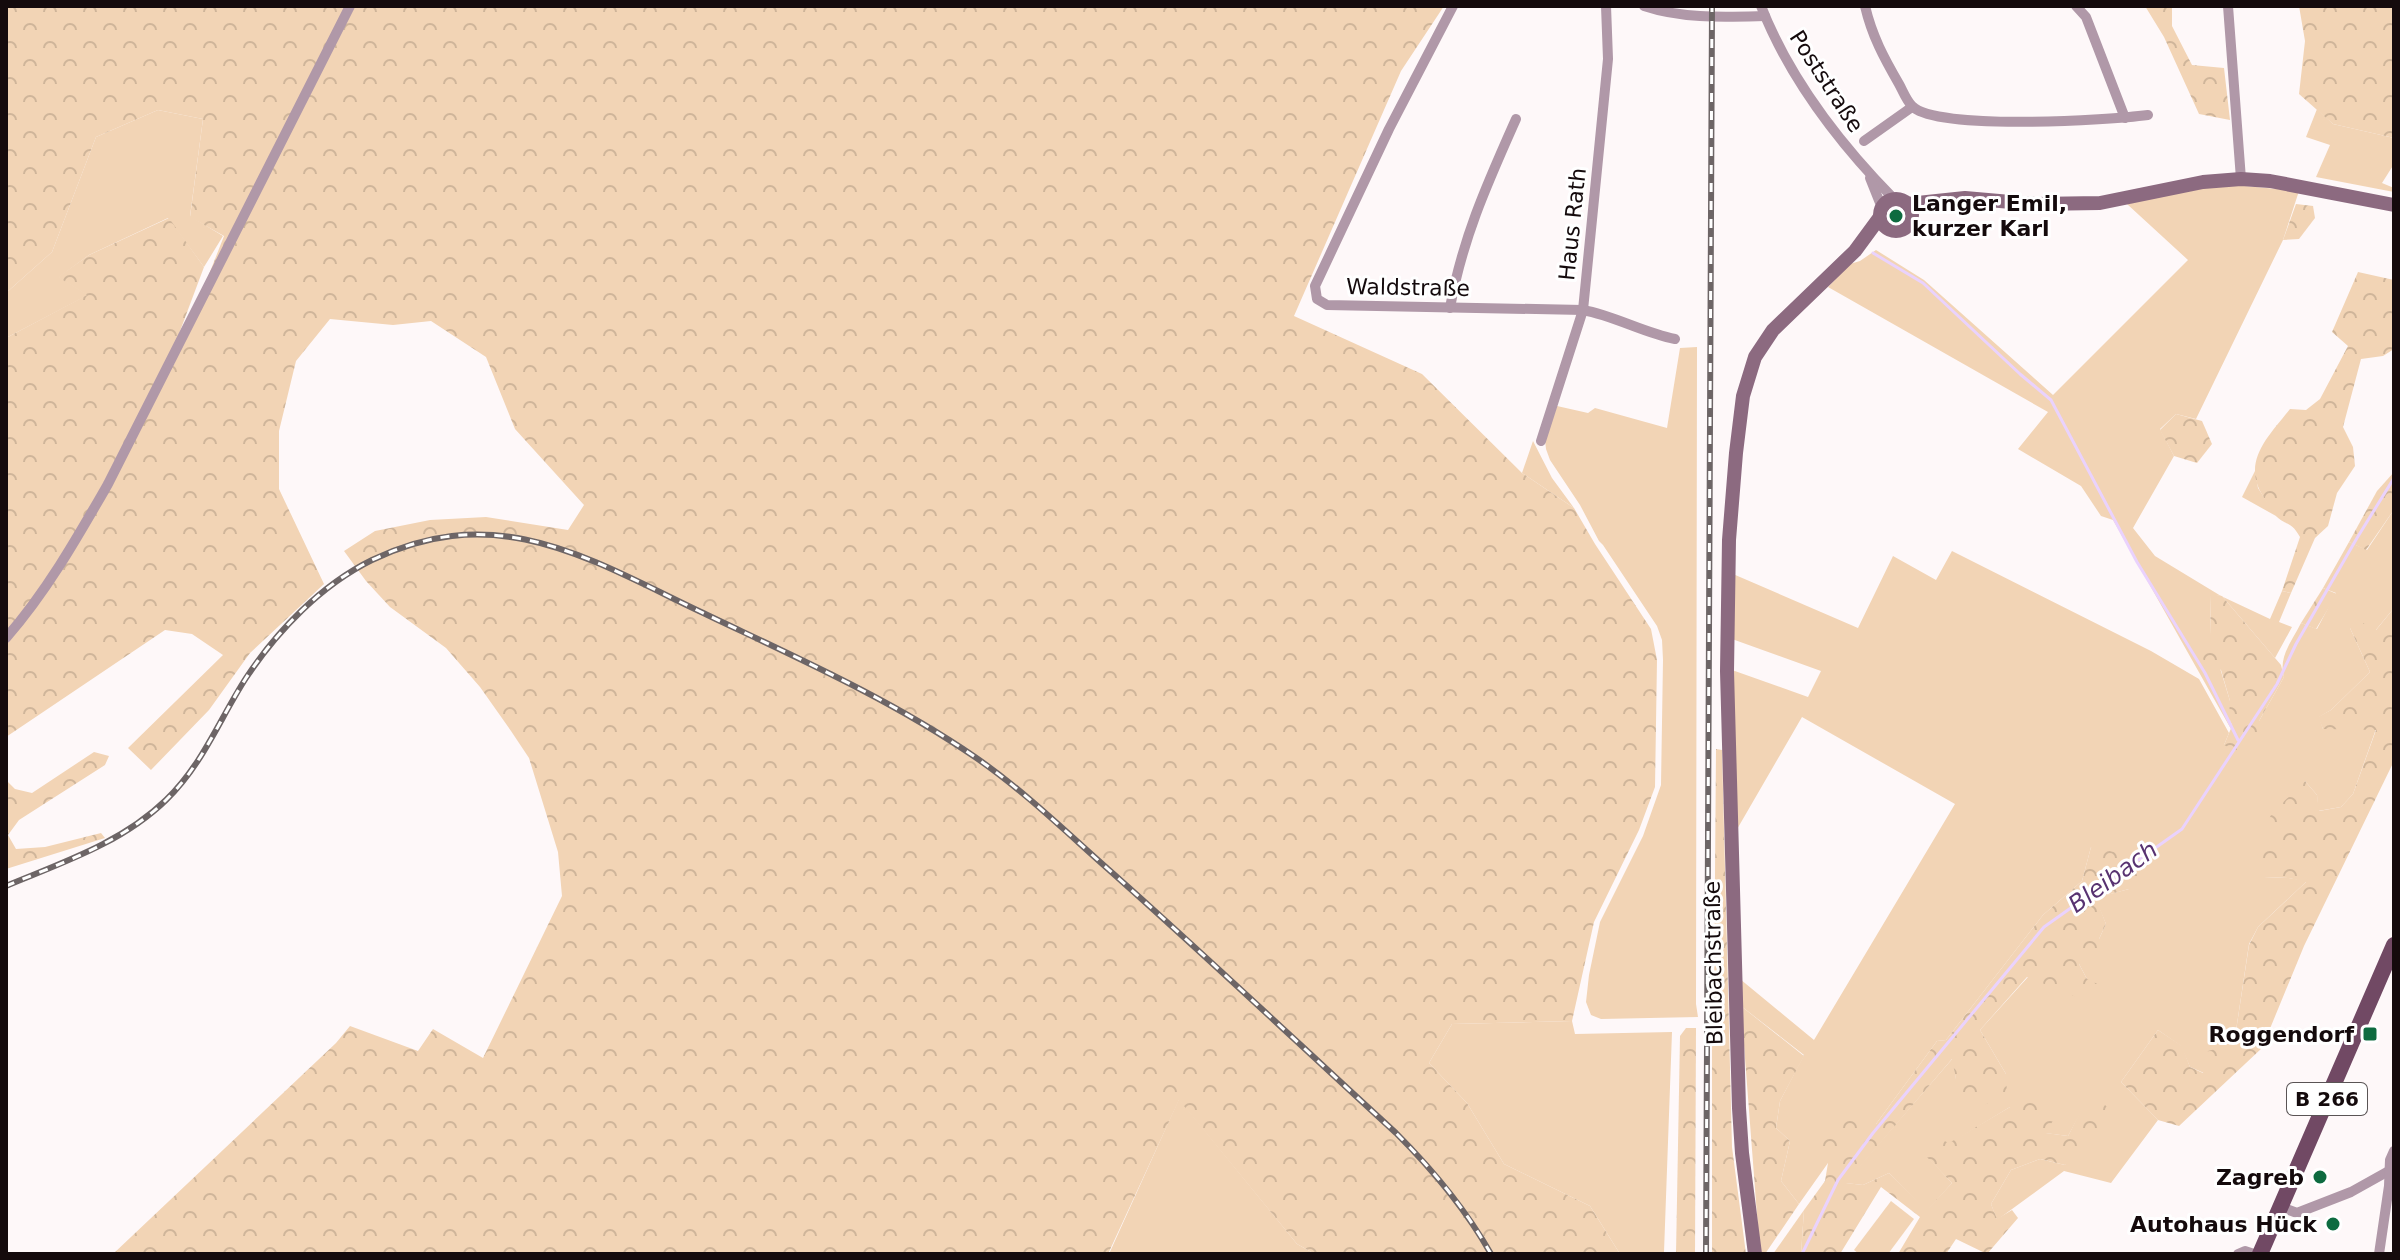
<svg xmlns="http://www.w3.org/2000/svg" width="2400" height="1260" font-family="'DejaVu Sans',sans-serif">
	<style>
		.green { fill: #f2d4b5 }
		.forest { fill: url(#forest-crowns) }
		.lines { fill: none; stroke-linecap: round; stroke-linejoin: round }
		.stream { stroke: #ead2fd; stroke-width: 3 }
		.minor { stroke: #b098a8; stroke-width: 10 }
		.secondary { stroke: #8c6a80; stroke-width: 14 }
		.primary { stroke: #714964; stroke-width: 16 }
		.rail-casing { stroke: #6d6566; stroke-width: 6 }
		.rail { stroke: #fff; stroke-width: 3; stroke-dasharray: 9; stroke-linecap: butt }
		.poi-dot { fill: #0e6b40; stroke: #fff; stroke-width: 3 }
		.labels { text-anchor: middle; stroke-width: 6; stroke-linejoin: round; paint-order: stroke }
		.shield { fill: #fff; stroke: #5a5455; stroke-width: 2 }
		.shield-label { font-size: 20px; font-weight: bold; fill: #140a0c }
		.street-label { font-size: 22px; fill: #140a0c; stroke: #fff }
		.poi-label { font-size: 22px; font-weight: bold; fill: #140a0c; stroke: #fff; text-anchor: end }
		.water-label { font-size: 24px; font-style: italic; fill: #583271; stroke: #fff }
	</style>
	<defs>
		<pattern id="forest-crowns" width="20" height="18" patternUnits="userSpaceOnUse" patternTransform="scale(2)"><rect width="20" height="18" fill="#f2d4b5"/><path d="M2 6a3 3 0 1 1 6 0M12 15a3 3 0 1 1 6 0" fill="none" stroke="#cfb59a"/></pattern>
	</defs>
	<rect width="100%" height="100%" fill="#fef8f9"/>
	<g class="green">
		<path d="M2317,109l16,15 61,14v26l-12,19 12,5v4l-78,-15 14,-32 -24,-8z"/>
		<path d="M158,110l45,9 -13,97 33,20 -19,31 -36,-49 -79,37 -30,22 29,18 -82,43v-45l46,-41 44,-115z"/>
		<path d="M2234,185l65,6 -16,49 -87,179 -20,-5 -16,15 14,27 -41,72 22,28 66,40 49,23 12,-28 9,2 -12,29 13,5 -17,31 -53,-62 -11,-1 -1,40 20,66 1,28 -118,-209 -12,-4 -20,-30 -63,-37 30,-37 -220,-125 22,-23 10,-3 16,-11 48,30 129,115 135,-135 -61,-56 69,-16z"/>
		<path d="M1697,347l-1,657 2,13 -97,2 -10,-4 -5,-13 3,-27 11,-53 43,-86 18,-51 2,-125 -1,-20 -5,-14 -54,-81 -4,-4 -19,-36 -30,-45 -4,-11 -1,-9 12,-34 31,7 7,-5 72,20 13,-80z"/>
		<path d="M1533,441l19,37 22,30 -52,-35z"/>
		<path d="M2255,471l3,17 18,28 -34,-19z"/>
		<path d="M2394,506v102l-19,23 -25,-3 20,44 -39,38 -12,7 4,12h53l-23,65 -12,13 -23,4 -1,-16 -12,-14 -41,96 25,1 18,3 -49,46 -9,17 -15,100 -30,29 -14,-6 -9,-21 -23,-16 -37,52 37,38 -47,63 -47,-12 -67,49 -6,-16 20,-34 29,-11 25,6 27,-73 -24,44 -23,-3 -35,-26 -61,37 -28,6 31,33 -25,28 -38,-38 -26,12 -18,-2 108,-125 3,21 50,-5 -26,-44 48,-53 59,2 -8,-15 20,-25 7,-15 -11,-26 34,-9 -38,-42 -9,34 -39,34 -97,125 -9,1 -61,83 -16,1 -32,38 -29,41 -18,-23 9,-40 -14,-13 4,-27 24,-46 -63,-49 -1,-27 74,61 141,-236 -153,-87 -66,114 -4,-161 76,27 13,-26 -89,-32 1,-65 125,54 35,-72 43,24 16,-29 199,100 48,28 30,54 -5,12 35,-24 25,-44c-6,-20 8,-36 17,-54l16,6 19,-36 -13,-5 26,-46 18,8 26,-39z"/>
		<path d="M1572,1021l3,13 97,-2 -8,220 -44,2 -30,-48 -86,-42 -37,-61 -38,-40 23,-39z"/>
		<path d="M1179,1099l118,145 18,10h-206z"/>
		<path d="M1891,1201l23,18 -26,35h-29l-5,-4z"/>
		<path d="M1804,1210l-3,44h-28z"/>
	</g>
	<g class="forest">
		<path d="M6,6h1438l-43,65 -107,245 128,58 100,99 52,35 21,36 56,85 6,31 -2,127 -16,43 -45,92 -22,99 -120,3 -23,39 38,40 37,61 86,42 30,48h-305l-18,-10 -118,-144 -71,154h-995l223,-211 14,-17 68,25 15,-22 50,29 79,-162 -4,-44 -29,-94 -18,-27 -31,-44 -34,-39 -56,-41 -24,-26 -22,-30 31,-20 55,-11 56,-3 82,13 16,-25 -69,-76 -29,-72 -55,-36 -38,4 -63,-6 -34,42 -17,70v58l45,95 -74,69 -41,57 -58,60 -23,-22 95,-93 -31,-21 -27,-4 -159,107v-399l81,-43 -29,-18 31,-22 80,-37 35,49 -36,96 6,1 50,-128 -34,-19 13,-98 -45,-9 -62,27 -44,115 -46,41z"/>
		<path d="M2145,6h27v20l20,39 32,3 6,52 -31,-6 -35,-77z"/>
		<path d="M2299,6h95v132l-61,-14 -34,-30 6,-53z"/>
		<path d="M2296,204l17,2 2,12 -16,21 -16,1z"/>
		<path d="M2358,272l36,8v69l-11,7 -22,3 -18,68 10,20 2,19 -18,27 -9,33 -13,12 -24,55 -9,-2 18,-54c-9,-16 -11,-10 -23,-20 -6,-5 -10,-14 -14,-21 -22,-35 6,-60 27,-87l16,1 14,-11 28,-53 -16,-14z"/>
		<path d="M2176,414l26,7 10,23 -15,19 -23,-7 -14,-26z"/>
		<path d="M2394,472l-1,39 -27,39 -17,-8 28,-51z"/>
		<path d="M2323,588l14,6 -21,35 -15,-6z"/>
		<path d="M2211,594l11,2 59,69 3,12 -25,44 5,11 -17,24 -23,-11 8,-19 -3,-10 1,-15 -9,-31 -22,-13 -1,-12 12,-10z"/>
		<path d="M2394,608v153l-90,185 -42,102 -83,78 -21,-6 -37,-38 37,-52 24,16 8,21 13,6 5,-22 26,-7 15,-99 9,-18 48,-45 -17,-4 -25,-1 -13,-22 21,-42 33,-32 12,14 2,16 22,-4 12,-13 23,-64 -53,-1 -5,-12 13,-7 39,-38 -20,-44 9,-7 17,9z"/>
		<path d="M1716,749l6,1 10,397 14,107h-34v-249l2,-3z"/>
		<path d="M94,752l15,4 -4,9 -86,55 -11,15 8,14 29,-2 56,-14 4,5 -99,31v-89l9,9 17,4z"/>
		<path d="M2091,847l42,9 12,13 -16,20 -33,9 10,26 -7,15 15,11 -10,11 -25,3 8,15 21,10 -9,17 -72,-29 -47,53 26,44 1,21 -26,11 -17,-7 -8,-20 -4,-20 -106,124 17,2 26,-12 38,37 25,-27 -32,-33 13,-14 16,7 61,-36 33,-14 12,24 -9,16 22,3 23,-45 21,21 -47,53 -25,-6 -29,11 -20,34 6,15 15,-9 6,8 -31,36 -31,-15 -10,15h-48l22,-37 -39,-30 -41,67h-39l3,-44 21,-29 3,-18 -11,-16 30,-32 13,10 6,-9 10,8 61,-83 9,-1 97,-125 39,-34z"/>
		<path d="M1741,1006l63,50 -24,45 -4,27 14,13 -9,40 18,23 -34,50h-5z"/>
		<path d="M1686,1028h10l-1,226h-19l4,-218z"/>
	</g>
	<g class="lines">
		<g class="stream">
			<path d="M1873,253l50,30 97,91 31,26 86,162 68,111 33,67"/>
			<path d="M1802,1254l36,-74 35,-47 171,-206 138,-98 95,-145 19,-40 61,-106 37,-60"/>
		</g>
		<g class="minor">
			<path d="M1453,6l-64,123 -74,157 2,13 10,6 256,5c32,6 61,23 92,29"/>
			<path d="M1644,6c39,13 80,11 121,10"/>
			<path d="M1761,6c29,74 78,137 133,193"/>
			<path d="M1865,6c7,30 19,52 34,78 4,7 7,16 13,22 23,25 198,14 236,9"/>
			<path d="M2076,6l10,11 39,101"/>
			<path d="M2228,6l13,173"/>
			<path d="M1864,141l48,-34"/>
			<path d="M1870,178l12,30"/>
			<path d="M1450,308c12,-69 38,-126 66,-189"/>
			<path d="M1541,441l42,-131 25,-251 -2,-53"/>
			<path d="M6,638c41,-47 71,-100 102,-154l242,-478"/>
			<path d="M2281,1207l16,6 54,-21 43,-24"/>
			<path d="M2238,1254l7,-3 9,3"/>
			<path d="M2379,1254l10,-68 1,-26 4,-9"/>
		</g>
		<g class="secondary">
			<circle cx="1896" cy="215" r="16"/>
			<path d="M1908,204l57,-6 70,6 65,-1 103,-21 38,-3 29,2 124,24"/>
			<path d="M1755,1254l-13,-101 -3,-45 -12,-437 2,-131 7,-87 7,-57 12,-39 18,-27 82,-79 25,-34"/>
		</g>
		<path class="primary" d="M2260,1254l134,-309"/>
		<defs>
			<g id="rail">
				<path d="M6,886c55,-23 116,-43 160,-86 37,-36 53,-80 80,-122 31,-47 75,-93 126,-118 125,-60 216,-2 327,51 94,45 190,87 276,146 48,33 90,74 133,112 97,86 192,176 288,264 37,37 69,75 95,121"/>
				<path d="M1706,1254l6,-1248"/>
			</g>
		</defs>
		<use href="#rail" class="rail-casing"/>
		<use href="#rail" class="rail"/>
	</g>
	<g class="poi-dot">
		<circle cx="1896" cy="216" r="8"/>
		<rect x="2362" y="1026" width="16" height="16" rx="4"/>
		<circle cx="2320" cy="1177" r="8"/>
		<circle cx="2333" cy="1224" r="8"/>
	</g>
	<g class="labels">
		<rect class="shield" x="2287" y="1083" width="80" height="32" rx="6"/>
		<g class="shield-label">
			<text x="2327" y="1106">B 266</text>
		</g>
		<g class="street-label">
			<text transform="translate(1827 81) rotate(57)" y="8">Poststraße</text>
			<text transform="translate(1572 224) rotate(-84)" y="8">Haus Rath</text>
			<text transform="translate(1408 287) rotate(1)" y="8">Waldstraße</text>
			<text transform="translate(1713 963) rotate(-91)" y="8">Bleibachstraße</text>
		</g>
		<g class="poi-label">
			<text x="1912" y="211" text-anchor="start">Langer Emil,<tspan x="1912" dy="25">kurzer Karl</tspan></text>
			<text x="2354" y="1042">Roggendorf</text>
			<text x="2304" y="1185">Zagreb</text>
			<text x="2317" y="1232">Autohaus Hück</text>
		</g>
		<g class="water-label">
			<text transform="translate(2113 877) rotate(-36)" y="8">Bleibach</text>
		</g>
	</g>
	<rect width="2400" height="1260" fill="none" stroke="#140a0c" stroke-width="16"/>
</svg>
